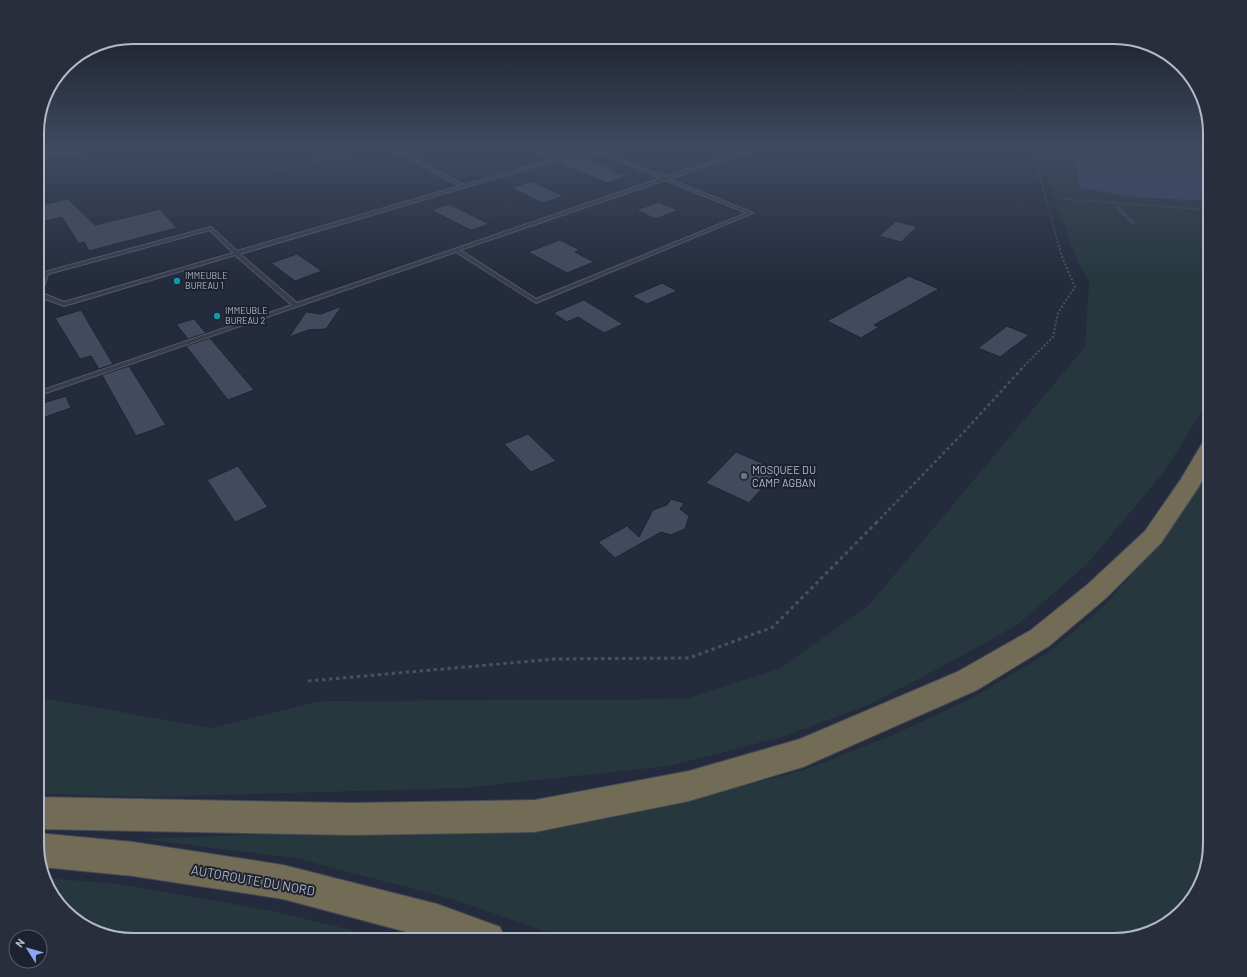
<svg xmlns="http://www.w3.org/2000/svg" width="1247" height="977" font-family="Barlow,sans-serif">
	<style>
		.green { fill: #26373d }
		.water { fill: #3a4564 }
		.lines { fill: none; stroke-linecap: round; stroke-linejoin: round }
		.stream { stroke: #3a4564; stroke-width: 3 }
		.building { fill: #434a5e; stroke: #1f2433 }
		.service-casing { stroke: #535867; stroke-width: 2 }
		.motorway-casing { stroke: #434857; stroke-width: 2 }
		.path-far3 { stroke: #44545a; stroke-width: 1.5; stroke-dasharray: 1.5 1.5; stroke-linecap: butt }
		.path-far2 { stroke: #44545a; stroke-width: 2; stroke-dasharray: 2 2; stroke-linecap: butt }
		.path-far1 { stroke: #44545a; stroke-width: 2.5; stroke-dasharray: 3 3; stroke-linecap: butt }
		.path { stroke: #44545a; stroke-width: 3; stroke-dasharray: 3.5 3.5; stroke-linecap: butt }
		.service { fill: #383d4c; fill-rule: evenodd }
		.motorway { fill: #726b55; fill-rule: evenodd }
		.culture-dot { fill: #0f9aa8; stroke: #1d2231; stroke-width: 1.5 }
		.worship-dot { fill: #6b7280; stroke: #1d2231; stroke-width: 1.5 }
		.labels { text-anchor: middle; stroke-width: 4; stroke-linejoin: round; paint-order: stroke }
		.far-poi-label { font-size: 9px; fill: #b4b8c7; stroke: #1d2231; text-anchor: start }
		.poi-label { font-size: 11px; fill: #b4b8c7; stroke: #1d2231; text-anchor: start }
		.near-street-label { font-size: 13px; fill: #b4b8c7; stroke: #1d2231 }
		.rim { fill: none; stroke: #b4b8c7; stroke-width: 2 }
	</style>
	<rect width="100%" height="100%" fill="#242b3c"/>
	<g class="green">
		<path d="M1045,147h165v251l-46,74 -77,92 -70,61 -70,39 -76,40 -89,33 -113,29 -205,22 -312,9 -115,-3v-97l174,31 110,-27 364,-2 96,-31 88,-63 216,-258 4,-65 -12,-22 -31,-85 -4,-22z"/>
		<path d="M1210,468v376l-7,37 -13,20 -47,32 -29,7h-543l-119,-41 -157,-41 -152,-19 325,-13 214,-24 125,-33 88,-35 79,-37 75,-45 56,-47 51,-59 42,-58z"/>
		<path d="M45,878l74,6 154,27 119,29h-259c-12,-2 -26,-3 -37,-7 -20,-8 -46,-33 -51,-55z"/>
	</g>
	<path class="water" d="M1078,147h103l29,26v28l-77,-4 -53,-9c-3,-14 -5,-27 -2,-41z"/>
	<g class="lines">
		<path class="stream" d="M1117,207l16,16"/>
	</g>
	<g class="building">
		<path d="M37,147h46v6l-46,9z"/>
		<path d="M523,147h38l11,5 -22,6z"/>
		<path d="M580,155l32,14 -3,1 18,6 -20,7 -50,-21z"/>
		<path d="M532,181l32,15 -21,7 -32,-15z"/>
		<path d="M68,199l27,26 65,-16 17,19 -88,23 -5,-9 -5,2 -17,-27 -25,6v-17z"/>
		<path d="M659,202l19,8 -22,9 -20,-9z"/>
		<path d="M449,204l40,20 -18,6 -40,-20z"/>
		<path d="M896,221l21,6 -16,15 -22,-6z"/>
		<path d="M560,240l20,10 -5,2 19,10 -27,11 -39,-21z"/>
		<path d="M297,254l25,17 -27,10 -24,-18z"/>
		<path d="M909,276l30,13 -65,36 5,2 -18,11 -34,-17z"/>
		<path d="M662,283l15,8 -30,13 -15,-8z"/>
		<path d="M584,300l39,24 -19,9 -26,-16 -11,5 -14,-9z"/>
		<path d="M342,306l-16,23 -18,1 -19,7 17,-25 15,2z"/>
		<path d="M81,310l32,54 -14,5 -8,-13 -11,3 -25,-41z"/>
		<path d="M194,319l12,14 -18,6 -12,-15z"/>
		<path d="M1007,326l22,9 -29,22 -22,-9z"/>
		<path d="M210,338l44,52 -26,10 -42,-54z"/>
		<path d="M129,366l37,59 -30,11 -34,-61z"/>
		<path d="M66,396l5,12 -29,10 -5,-13z"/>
		<path d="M528,434l28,27 -25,11 -27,-28z"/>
		<path d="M736,452l42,18 -29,33 -43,-20z"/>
		<path d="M238,466l30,41 -33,15 -28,-42z"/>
		<path d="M671,499l13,4 -4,6 9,7 -4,13 -14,6 -10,-3 -46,26 -17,-16 29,-16 12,11 14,-27 14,-5z"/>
	</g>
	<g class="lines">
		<defs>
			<path id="service" d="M388,147h4l72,38 123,-36 2,-2h10l-4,2 70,28 89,-30h5l-1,1 -89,31 84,34 -217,90 -80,-51 -419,144v-4l255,-87 -57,-50 -171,51 -27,-10v-5l7,-19 167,-45 26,24 223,-65zM591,150l70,28 -364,125 -57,-49zM665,180l82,33 -211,86 -76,-49zM210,230l23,23 -169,49 -22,-9 6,-19z"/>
			<g id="motorway">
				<path d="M1210,440v26l-12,22 -37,55 -55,55 -57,48 -72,44 -174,77 -114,34 -154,31 -183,3 -315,-6v-32l315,6 183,-3 154,-29 111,-32 157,-67 74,-42 57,-46 57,-53 36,-52 22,-37z"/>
				<path d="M37,833l96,9 150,23 154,39 63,23 5,13h-68l-154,-41 -150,-23 -91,-9 -5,-17z"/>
			</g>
		</defs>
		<use href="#service" class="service-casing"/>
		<use href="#motorway" class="motorway-casing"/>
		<g class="path-far3">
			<path d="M1030,147l2,1 26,95"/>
			<path d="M271,172l101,-25"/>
			<path d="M1064,199l146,11"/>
		</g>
		<path class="path-far2" d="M1024,366l29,-29 5,-24 17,-26 -14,-33 -3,-12"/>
		<path class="path-far1" d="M876,523l88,-91 61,-67"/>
		<path class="path" d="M308,681l247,-22 134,-1 84,-31 104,-105"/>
		<use href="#service" class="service"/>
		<use href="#motorway" class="motorway"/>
	</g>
	<linearGradient id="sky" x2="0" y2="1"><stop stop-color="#141821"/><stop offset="0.52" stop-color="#3f4a61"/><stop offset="1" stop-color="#3f4a61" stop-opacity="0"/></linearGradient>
	<rect width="1247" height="283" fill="url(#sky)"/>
	<g class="culture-dot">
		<circle cx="177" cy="281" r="4"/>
		<circle cx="217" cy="316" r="4"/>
	</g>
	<circle class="worship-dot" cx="744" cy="476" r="4"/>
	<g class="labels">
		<g class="far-poi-label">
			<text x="185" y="279">IMMEUBLE<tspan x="185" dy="10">BUREAU 1</tspan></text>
			<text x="225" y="314">IMMEUBLE<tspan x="225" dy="10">BUREAU 2</tspan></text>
		</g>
		<g class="poi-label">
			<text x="752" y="474">MOSQUEE DU<tspan x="752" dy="13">CAMP AGBAN</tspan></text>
		</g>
		<g class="near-street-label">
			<text transform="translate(253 880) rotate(10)" y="5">AUTOROUTE DU NORD</text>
		</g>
	</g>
	<path d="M0 0H1247V977H0ZM133 44H1114A89 89 0 0 1 1203 133V844A89 89 0 0 1 1114 933H133A89 89 0 0 1 44 844V133A89 89 0 0 1 133 44Z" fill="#292e3d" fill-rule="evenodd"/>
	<path class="rim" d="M133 44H1114A89 89 0 0 1 1203 133V844A89 89 0 0 1 1114 933H133A89 89 0 0 1 44 844V133A89 89 0 0 1 133 44Z"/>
	<g transform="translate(28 949) rotate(307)"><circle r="19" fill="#1d2231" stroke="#595e6d"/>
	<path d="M0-3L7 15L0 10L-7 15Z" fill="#8ca5f4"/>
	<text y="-6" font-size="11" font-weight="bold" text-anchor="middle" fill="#b4b8c7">N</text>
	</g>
</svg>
